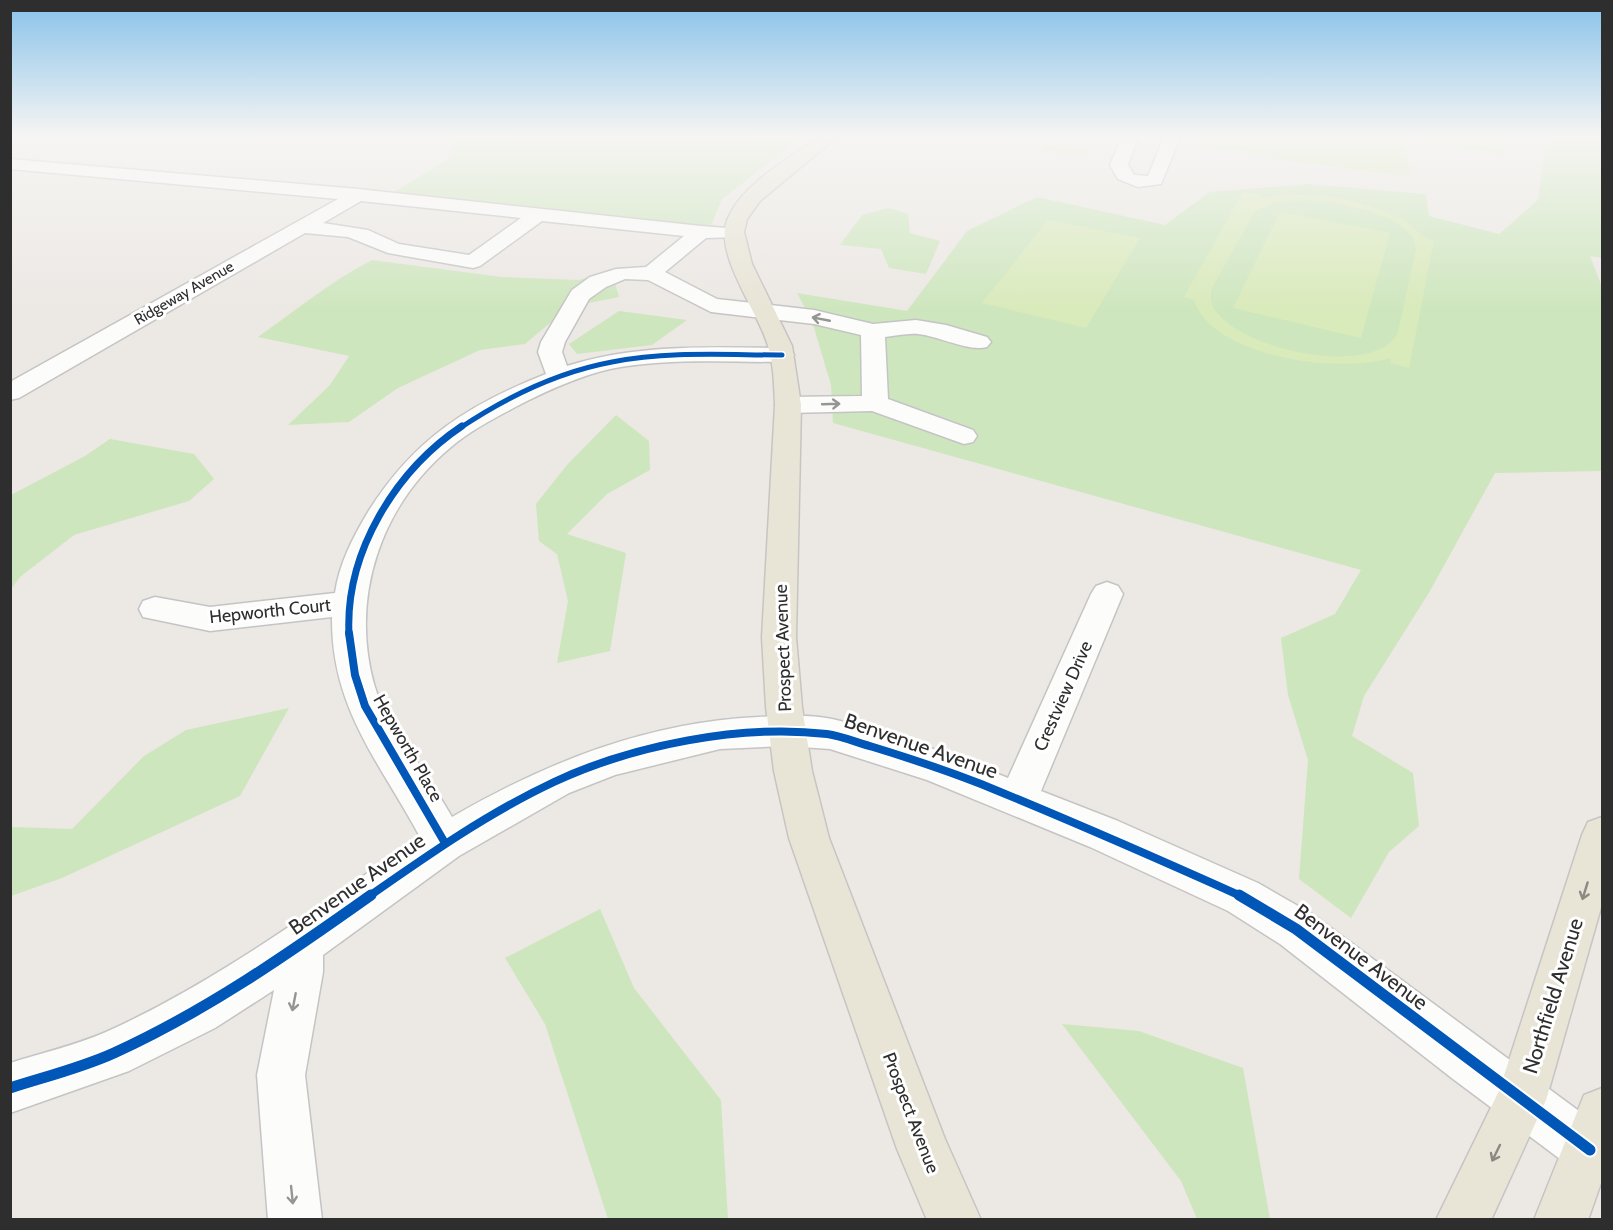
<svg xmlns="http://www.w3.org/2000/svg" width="1613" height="1230" font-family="Cabin,sans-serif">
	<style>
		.green { fill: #cee6be }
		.pitch { fill: #d9eabb; fill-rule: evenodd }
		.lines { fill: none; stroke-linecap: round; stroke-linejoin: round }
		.minor-casing { stroke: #c5c4c5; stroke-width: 3 }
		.major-casing { stroke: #c6c5c4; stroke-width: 3 }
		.minor { fill: #fcfcfb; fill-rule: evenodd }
		.major { fill: #e8e4d6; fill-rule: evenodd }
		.cycleway-far3-casing { stroke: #fff; stroke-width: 8 }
		.cycleway-far2-casing { stroke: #fff; stroke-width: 10 }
		.cycleway-far1-casing { stroke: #fff; stroke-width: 12 }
		.cycleway-casing { stroke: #fff; stroke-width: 15 }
		.cycleway-far3 { stroke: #0057b8; stroke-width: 5 }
		.cycleway-far2 { stroke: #0057b8; stroke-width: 7 }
		.cycleway-far1 { stroke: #0057b8; stroke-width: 8 }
		.cycleway { stroke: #0057b8; stroke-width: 11 }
		.oneway { stroke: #959594 }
		.oneway2 { stroke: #8b8982 }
		.labels { text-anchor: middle; stroke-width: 6; stroke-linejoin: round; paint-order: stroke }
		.far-street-label { font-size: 15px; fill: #2e2e2e; stroke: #fff }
		.street-label { font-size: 18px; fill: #2e2e2e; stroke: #fff }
		.near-street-label { font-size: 21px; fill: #2e2e2e; stroke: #fff }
	</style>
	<rect width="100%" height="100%" fill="#ece8e4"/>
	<g class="green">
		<path d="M453,137h350l-81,62 -13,31 -323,-33 65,-40z"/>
		<path d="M1546,137h56v121l-12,-2 12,31v184l-107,2 -65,118 -66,105 -12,40 61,37 6,53 -30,26 -38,66 -52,-39 9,-119 -20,-65 -7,-57 54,-24 26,-44 -528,-147 -2,-38 -19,-64 -15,-28 110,18 60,-80 70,-34 128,28 45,-33 97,-8 119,10 3,22 70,18 39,-34z"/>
		<path d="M889,208l19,6 2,19 30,8 -14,33 -37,-6 -8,-19 -41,-4 22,-30z"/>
		<path d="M372,260l130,17 77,3 32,-11 8,28 -50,10 -44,37 -45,6 -82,38 -49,34 -61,3 42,-40 19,-29 -91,-19c37,-26 73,-56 114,-77z"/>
		<path d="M619,311l68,9 -35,25 -75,9 -8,-10z"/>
		<path d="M616,415l33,26 1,29 -43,24 -40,40 59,19 -16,98 -53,12 11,-62 -11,-47 -18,-13 -3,-37 31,-39z"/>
		<path d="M110,439l84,15 20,25 -25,22 -115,34 -54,42 -9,12v-94l74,-39z"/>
		<path d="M289,708l-49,88 -178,82 -51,18v-69l61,2 72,-73 42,-26z"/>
		<path d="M600,909l34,79 87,112 7,119h-120l-63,-195 -40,-66z"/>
		<path d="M1062,1024l77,7 104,37 27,151h-73l-16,-38z"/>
	</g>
	<g class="pitch">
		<path d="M1202,137h200l9,37 -8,2 -152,-20 -9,-5 -43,-5z"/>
		<path d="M1420,137h87l-3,18 -86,-14z"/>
		<path d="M1046,144l43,6 -3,7 -44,-6z"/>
		<path d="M1243,192l19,4 -1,3c45,-10 98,-1 139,19 11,6 23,21 34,23l-25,127 -19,-5 1,-5c-50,16 -179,0 -197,-58l-10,-3zM1306,200c27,2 109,13 110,49l-18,83c-23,54 -205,9 -186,-44l43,-77 22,-9z"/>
		<path d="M1280,212l110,21 -29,105 -128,-30z"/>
		<path d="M1048,220l92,18 -54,90 -104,-25z"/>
	</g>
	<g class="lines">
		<defs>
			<g id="minor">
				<path d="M1122,137h16l-10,28 6,10 14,1 16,-39h16l-19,47 -23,3 -20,-8 -8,-14z"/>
				<path d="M10,159l348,30 343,37 39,3 3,4 -3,4 -34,1 -41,34 52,27 97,11 59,14 43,-4 30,5 41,12 4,5 -4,5c-19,5 -48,-11 -69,-13 -11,-1 -22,2 -33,3l3,62 85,31 4,6 -4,6 -9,2 -92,-33 -84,2 -9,-3 -4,-5 4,-5 9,-3 74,-1 -1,-61 -47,-11 -103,-12 -63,-32 -23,-1 -19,8 -17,12 -24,43 -3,10 5,14c71,-22 142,-19 215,-18l8,2 4,5 -4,5 -8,2c-57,0 -116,-4 -172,7 -31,7 -61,21 -89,35 -24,13 -49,25 -70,43 -70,58 -101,149 -77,237 7,25 23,46 37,68 14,21 28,43 41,65 95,-55 196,-95 307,-100 23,-1 50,-3 73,2 60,13 119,36 176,59l83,-184 5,-8 11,-4 11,4 5,8 -82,197 77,30 140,62 54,31 290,214v43l-12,5 -18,-8 -119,-89 -173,-135 -52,-33 -138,-64 -163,-67 -97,-31 -44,-3 -66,3 -105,26 -46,18 -110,63 -136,99v17l-18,103 17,145h-54l-11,-145 17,-85 -59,38 -86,43 -119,42v-50c32,-10 66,-18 96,-31 113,-51 212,-126 314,-195 -41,-76 -89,-129 -88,-220l-122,14 -67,-14 -4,-8 4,-8 12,-4 55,10 125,-14c4,-29 18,-56 33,-81 45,-72 99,-107 178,-138l-8,-22 3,-10 31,-52 18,-13 26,-8 30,-2 38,-31 -142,-15 -62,45 -7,2 -85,-15 -40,-16 -43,-4 -286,165 -9,2v-18l328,-183 -328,-30zM361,201l160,17 -52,37 -70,-11 -31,-14 -45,-7z"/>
			</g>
			<g id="major">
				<path d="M819,137h18l-77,64 -13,18 -3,13 8,32 40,82 9,59 -5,232 6,70 10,64 17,67 116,301 36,81h-54l-30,-71 -108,-311 -15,-67 -8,-64 -4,-70 13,-232c-1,-19 -1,-40 -7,-59 -9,-34 -56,-93 -40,-128 16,-36 61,-59 91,-81z"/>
				<path d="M1602,817v87l-56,196 -55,120h-55l63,-129 83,-256 6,-13z"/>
				<path d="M1602,1088v92l-14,40h-54l50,-125z"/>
			</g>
		</defs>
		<use href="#minor" class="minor-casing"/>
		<use href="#major" class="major-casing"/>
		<use href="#minor" class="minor"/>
		<use href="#major" class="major"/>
		<defs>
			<path id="cycleway-far3" d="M460,428c45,-30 98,-56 152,-66 56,-11 113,-7 170,-7"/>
			<path id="cycleway-far2" d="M349,634c-4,-81 46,-163 113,-208"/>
			<g id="cycleway-far1">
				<path d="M349,633l6,42 10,31 80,137"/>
				<path d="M368,897c60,-42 120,-84 186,-115 79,-37 187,-58 273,-48 15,2 31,9 46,13 36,11 72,23 108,37 88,36 175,74 262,113"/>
			</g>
			<g id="cycleway">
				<path d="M1239,895l57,34 294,221"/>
				<path d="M10,1088c34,-11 71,-20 104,-35 92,-42 174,-99 257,-158"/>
			</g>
		</defs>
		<use href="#cycleway-far3" class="cycleway-far3-casing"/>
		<use href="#cycleway-far2" class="cycleway-far2-casing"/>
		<use href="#cycleway-far1" class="cycleway-far1-casing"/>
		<use href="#cycleway" class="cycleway-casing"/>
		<use href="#cycleway-far3" class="cycleway-far3"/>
		<use href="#cycleway-far2" class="cycleway-far2"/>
		<use href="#cycleway-far1" class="cycleway-far1"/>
		<use href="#cycleway" class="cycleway"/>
	</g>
	<defs><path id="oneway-shaft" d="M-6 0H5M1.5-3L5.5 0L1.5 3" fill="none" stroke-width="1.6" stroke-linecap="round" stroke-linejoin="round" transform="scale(1.5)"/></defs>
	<g class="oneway">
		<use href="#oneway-shaft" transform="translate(821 319) rotate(-169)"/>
		<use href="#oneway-shaft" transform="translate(831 404) rotate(-2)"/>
		<use href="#oneway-shaft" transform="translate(294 1002) rotate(101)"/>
		<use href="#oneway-shaft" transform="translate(292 1195) rotate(84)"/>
	</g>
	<g class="oneway2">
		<use href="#oneway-shaft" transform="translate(1585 891) rotate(107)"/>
		<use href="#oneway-shaft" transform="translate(1496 1153) rotate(116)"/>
	</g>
	<linearGradient id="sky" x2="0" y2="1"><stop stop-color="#88c2ea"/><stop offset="0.44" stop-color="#f6f5f3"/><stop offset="1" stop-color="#f6f5f3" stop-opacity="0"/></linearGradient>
	<rect width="1613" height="309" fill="url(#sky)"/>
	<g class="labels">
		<g class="far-street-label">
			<text transform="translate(184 293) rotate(-30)" y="5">Ridgeway Avenue</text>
		</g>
		<g class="street-label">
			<text transform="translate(270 611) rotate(-6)" y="6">Hepworth Court</text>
			<text transform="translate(783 648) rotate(-92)" y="6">Prospect Avenue</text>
			<text transform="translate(1063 696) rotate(-66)" y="6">Crestview Drive</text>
			<text transform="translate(408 748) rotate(60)" y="6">Hepworth Place</text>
			<text transform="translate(911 1113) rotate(69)" y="6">Prospect Avenue</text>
		</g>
		<g class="near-street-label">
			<text transform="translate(921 746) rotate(19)" y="7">Benvenue Avenue</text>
			<text transform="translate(357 884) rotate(-35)" y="7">Benvenue Avenue</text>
			<text transform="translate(1361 957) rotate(37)" y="7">Benvenue Avenue</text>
			<text transform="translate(1553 996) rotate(-73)" y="7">Northfield Avenue</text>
		</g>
	</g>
	<rect width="1613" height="1230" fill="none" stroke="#2e2e2e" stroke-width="24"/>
</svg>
